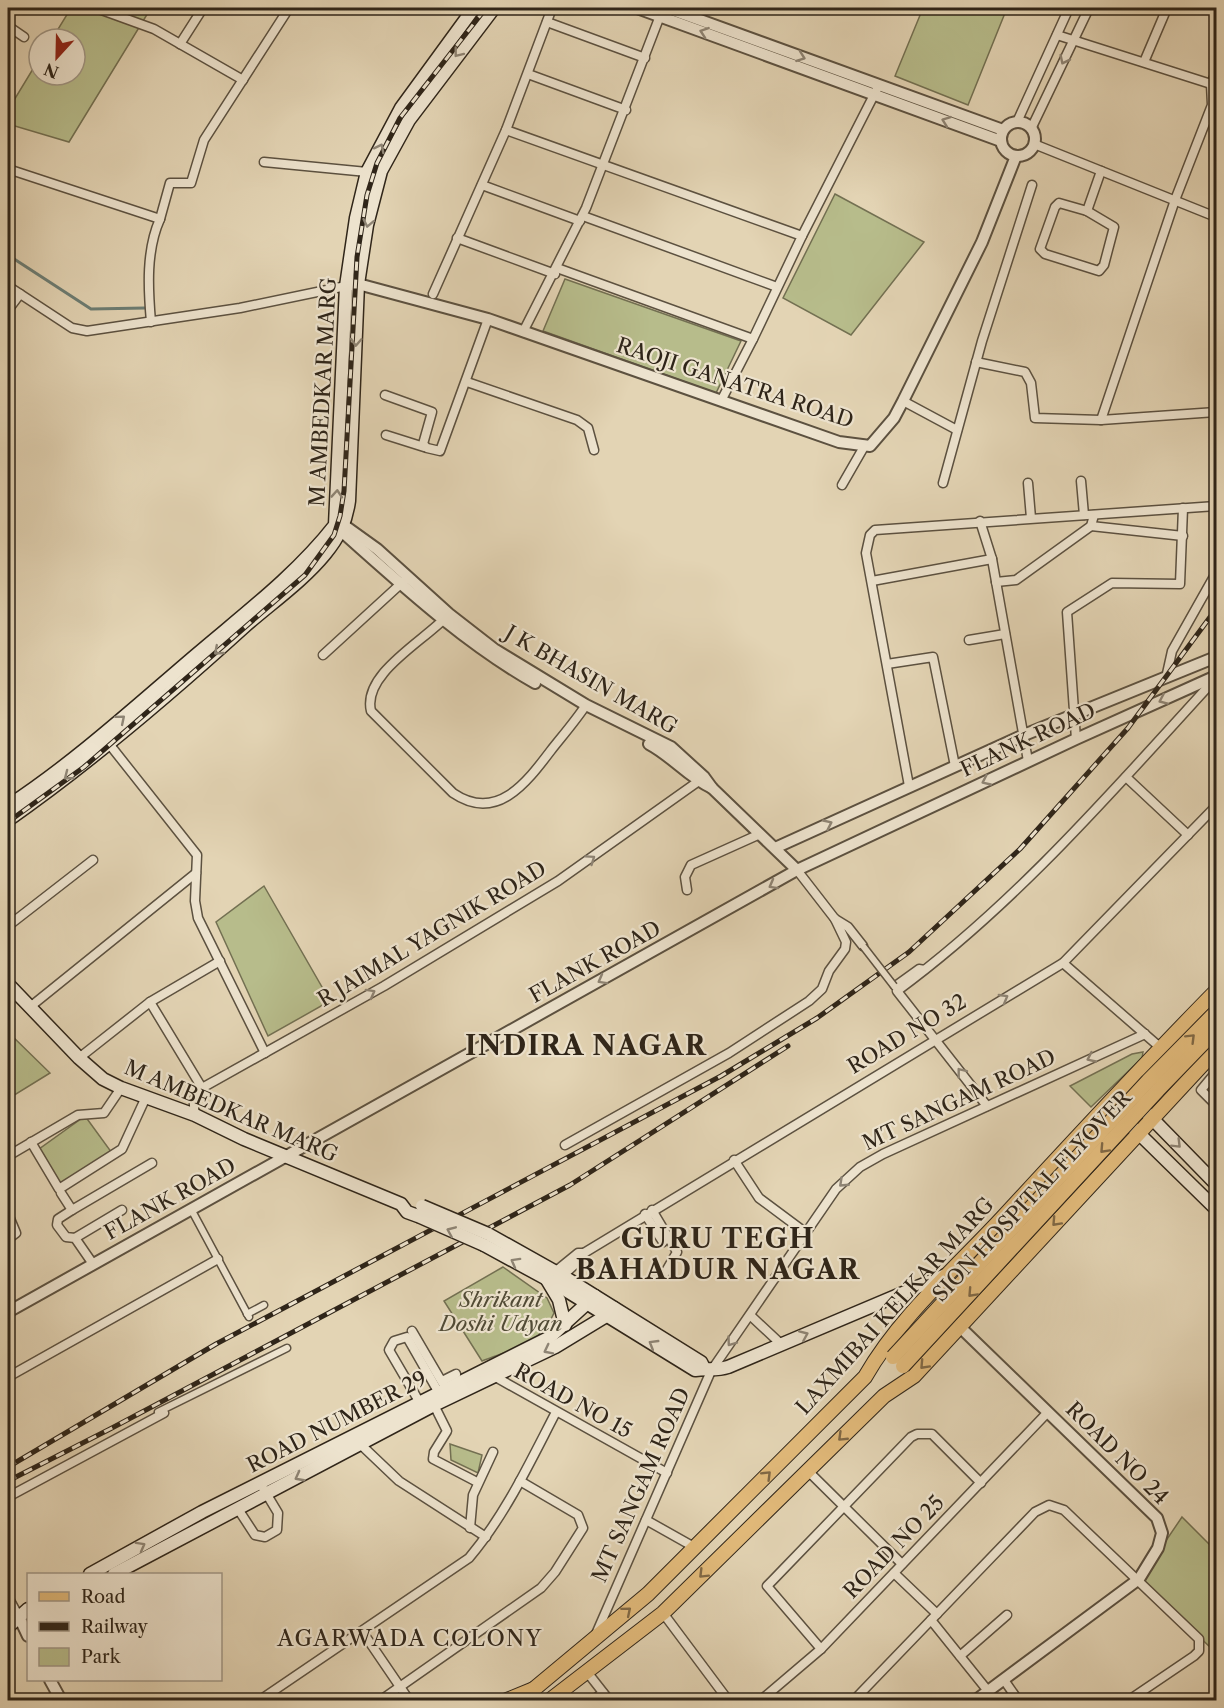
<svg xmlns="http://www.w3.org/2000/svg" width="1224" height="1708" font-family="'Libre Caslon Text',serif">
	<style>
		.green { fill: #b7bc8b; stroke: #737052; stroke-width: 1.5 }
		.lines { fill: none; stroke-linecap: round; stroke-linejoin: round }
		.stream { stroke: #6c7d74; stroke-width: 3 }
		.pedestrian-casing { stroke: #5c5140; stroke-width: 9 }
		.minor-casing { stroke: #5c5140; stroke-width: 11 }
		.tertiary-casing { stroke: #5c5140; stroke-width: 14 }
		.secondary-casing { stroke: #2f2519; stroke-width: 15 }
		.primary-casing { stroke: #2f2519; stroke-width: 16 }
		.trunk-casing { stroke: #2f2519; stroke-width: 16 }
		.pedestrian { stroke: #ede3ce; stroke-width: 6 }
		.minor { stroke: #ede3ce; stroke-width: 8 }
		.tertiary { stroke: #ede3ce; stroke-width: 10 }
		.secondary { stroke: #ede3ce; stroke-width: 12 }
		.primary { stroke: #e2ba7a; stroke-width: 14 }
		.trunk { stroke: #e2ba7a; stroke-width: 14 }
		.rail-casing { stroke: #2f2519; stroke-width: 5 }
		.rail { stroke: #ede3ce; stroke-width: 3; stroke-dasharray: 9; stroke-linecap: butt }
		.pedestrian-bridge-casing { stroke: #5c5140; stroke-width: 9; stroke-linecap: butt }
		.secondary-bridge-casing { stroke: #2f2519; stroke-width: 15; stroke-linecap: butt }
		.trunk-bridge-casing { stroke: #2f2519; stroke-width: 16; stroke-linecap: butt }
		.pedestrian-bridge { stroke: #ede3ce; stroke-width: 6 }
		.secondary-bridge { stroke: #ede3ce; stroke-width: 12 }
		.trunk-bridge { stroke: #e2ba7a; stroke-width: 14 }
		.oneway { stroke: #8e8474 }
		.oneway2 { stroke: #806845 }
		.labels { text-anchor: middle; stroke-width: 4.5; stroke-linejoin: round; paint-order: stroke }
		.street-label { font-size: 21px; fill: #2f2519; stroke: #ede3ce }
		.park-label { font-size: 21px; font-style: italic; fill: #514b36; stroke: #ede3ce }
		.neighbourhood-label { font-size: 22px; letter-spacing: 1.5px; fill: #2f2519; stroke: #ede3ce }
		.district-label { font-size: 27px; font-weight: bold; letter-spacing: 1.5px; fill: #2f2519; stroke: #ede3ce }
	</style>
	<rect width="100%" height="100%" fill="#e3d4b4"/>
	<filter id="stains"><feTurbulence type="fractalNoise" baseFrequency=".00333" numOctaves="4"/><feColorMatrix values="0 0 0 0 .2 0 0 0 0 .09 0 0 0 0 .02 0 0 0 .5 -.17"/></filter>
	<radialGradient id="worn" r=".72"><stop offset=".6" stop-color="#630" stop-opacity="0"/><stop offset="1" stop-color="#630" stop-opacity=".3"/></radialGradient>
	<g class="green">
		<path d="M71,8h80l-82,134 -61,-18v-14l31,-51v16h36v-36h-23z"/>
		<path d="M923,8h84l-39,97 -73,-29z"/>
		<path d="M835,194l89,48 -73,93 -68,-37z"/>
		<path d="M565,279l176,62 -25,52 -173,-62z"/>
		<path d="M264,886l66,115 -62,35 -52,-114z"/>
		<path d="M8,1032l42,41 -42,26z"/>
		<path d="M1143,1052l-1,6 -51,49 -21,-21 62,-32z"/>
		<path d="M85,1116l27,37 -50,36 -27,-37z"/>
		<path d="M503,1267l44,31 7,15c-13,32 -42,36 -72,48l-38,-60z"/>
		<path d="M450,1444l32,11 -4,18 -27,-13z"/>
		<path d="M1182,1517l34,34v102l-76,-74z"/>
	</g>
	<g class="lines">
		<path class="stream" d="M8,255l83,54 54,-1"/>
		<defs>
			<g id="pedestrian">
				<path d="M894,986l25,-18 6,1"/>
				<path d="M191,1209l58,108"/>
				<path d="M247,1314l17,-9"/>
				<path d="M158,1412l129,-64"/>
			</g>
			<g id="minor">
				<path d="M96,8l58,21 89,51"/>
				<path d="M547,22l98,36"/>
				<path d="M8,26l16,11"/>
				<path d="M1057,35l154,49 5,-12"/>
				<path d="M180,44l23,-36"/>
				<path d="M1144,62l23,-54"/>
				<path d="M528,74l98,36"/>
				<path d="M1017,122l52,-114"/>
				<path d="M1031,129l58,-121"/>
				<path d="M506,130l296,106 -49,103 -196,-71"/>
				<path d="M1034,144l182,73"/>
				<path d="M264,162l103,10"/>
				<path d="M8,169l152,50c-14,31 -12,69 -9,103"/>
				<path d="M482,185l98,36"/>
				<path d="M1059,203l28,8 27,16 -10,38 -5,6 -54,-17 -5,-5 15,-42z"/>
				<path d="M1087,211l14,-40"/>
				<path d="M583,216l194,71"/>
				<path d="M160,219l10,-36h21l13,-43 85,-132"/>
				<path d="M802,236l75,-147"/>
				<path d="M457,238l98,36"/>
				<path d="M8,286l64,42 15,3 153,-23 106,-22"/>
				<path d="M433,294l73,-164 46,-122"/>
				<path d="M8,310l12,-16"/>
				<path d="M523,332l63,-124 77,-200"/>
				<path d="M976,362l49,10 6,11 4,35 66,2 115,-8"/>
				<path d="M467,382l110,38 11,8 6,22"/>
				<path d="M385,395l47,17 -9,32 4,4 13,3 48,-132"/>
				<path d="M721,401l32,-62"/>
				<path d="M903,401l54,29"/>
				<path d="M1101,420l74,-220 37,-95 -1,-21"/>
				<path d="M386,435l38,12"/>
				<path d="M1081,481l3,34"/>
				<path d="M943,483l39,-142 50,-156"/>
				<path d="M1028,483l3,35"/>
				<path d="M842,485l23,-40"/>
				<path d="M980,521l12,38 36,202"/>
				<path d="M1091,526l92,10"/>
				<path d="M872,581l120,-22"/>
				<path d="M996,582l20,-2 75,-54 3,-11"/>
				<path d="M447,616c-23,25 -85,58 -76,95l82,82c44,30 74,-11 99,-44 12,-15 24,-29 34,-44"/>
				<path d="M969,640l36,-6"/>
				<path d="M323,655l82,-75"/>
				<path d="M887,664l46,-7 22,109"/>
				<path d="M1166,678l6,-27 44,-78"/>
				<path d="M1076,739l-9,-127 45,-29 68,1 3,-76"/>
				<path d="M106,740l91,115 -2,46 3,17 67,135"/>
				<path d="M1126,777l62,58"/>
				<path d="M909,786l-43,-233 4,-18 5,-5 341,-24"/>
				<path d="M797,870l38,49 13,8 15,19"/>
				<path d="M687,890l-2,-13 6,-12 69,-31"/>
				<path d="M8,926l85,-66"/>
				<path d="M1063,963l99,86"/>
				<path d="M150,1002l52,86"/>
				<path d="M30,1007l166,-134"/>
				<path d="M79,1058l71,-56 70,-41"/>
				<path d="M1216,1072l-15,18 15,15"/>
				<path d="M987,1106l-90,-115c120,-88 219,-204 319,-313"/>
				<path d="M195,1115c-2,-11 -2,-20 7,-27l182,-102 174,-105 145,-103"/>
				<path d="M31,1142l28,47 63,-40 24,-52"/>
				<path d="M565,1145l164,-92 80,-52 13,-12 7,-18 16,-22 1,-7 -11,-23"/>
				<path d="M8,1156l70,-41 26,-2 17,-25"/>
				<path d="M734,1160l25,38 47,35"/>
				<path d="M61,1193l11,17 80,-47"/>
				<path d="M72,1210l-14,9 -1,6 9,12 9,1 18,26"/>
				<path d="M652,1210l25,42 -12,21"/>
				<path d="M8,1214l8,19 -8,6"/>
				<path d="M645,1214l18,28"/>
				<path d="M75,1238l47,-28"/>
				<path d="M584,1253l479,-290 153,-157"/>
				<path d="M551,1275l27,-22h6l-2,5 -23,21"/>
				<path d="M751,1316l31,29"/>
				<path d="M412,1331l34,58"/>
				<path d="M492,1375l175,98"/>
				<path d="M8,1377l210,-118"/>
				<path d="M442,1381l14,-7"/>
				<path d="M420,1403l-31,-53 5,-9 13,-4 32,56"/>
				<path d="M434,1405l13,26 -13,21 -1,7 44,23"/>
				<path d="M357,1441l42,40 87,56"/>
				<path d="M808,1471l94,93"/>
				<path d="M8,1497l156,-84"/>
				<path d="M238,1509l17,26 10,2 12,-7 1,-17 -18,-30"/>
				<path d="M646,1520l48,27"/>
				<path d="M470,1528l3,-33 20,-43"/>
				<path d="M894,1573l43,41"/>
				<path d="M8,1597l12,22"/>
				<path d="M663,1613l65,87"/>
				<path d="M931,1620l57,71"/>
				<path d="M362,1631l47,69"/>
				<path d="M596,1634l115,-263 125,-182 24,-22 23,-13 262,-120"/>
				<path d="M821,1649l-54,-63 5,-5 139,-144 6,-3h15l49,49"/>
				<path d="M960,1656l47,-41"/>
				<path d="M587,1672l22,28"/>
				<path d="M1004,1680l14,20"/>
				<path d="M260,1700l209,-142c37,-44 61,-96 87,-146"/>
				<path d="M381,1700l160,-112 14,-16 28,-44 -5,-13 -58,-34"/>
				<path d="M593,1700l10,-7"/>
				<path d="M761,1700l60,-51 227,-237"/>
				<path d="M854,1700l181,-188 14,-7 15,5 135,129v12l-5,5 -65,44"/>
			</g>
			<g id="tertiary">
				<path d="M637,8l364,133"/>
				<path d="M667,8l336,122"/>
				<circle cx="1018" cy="139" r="17"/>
				<path d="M352,285l6,-1 130,35 351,123 31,4 24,-28 9,-17 79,-159 34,-86"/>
				<path d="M338,521l39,28 72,65 45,35 92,56 85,42 33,30 8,11 85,82"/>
				<path d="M340,530c61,54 123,112 195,153"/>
				<path d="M649,744c23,12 39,33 63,44"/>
				<path d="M775,848l249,-113 192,-78"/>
				<path d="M8,1312l789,-442 279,-131 140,-63"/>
				<path d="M959,1326l198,192 5,15 -4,15 -19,31 -163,121"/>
				<path d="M20,1619l8,17"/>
				<path d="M50,1680l11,20"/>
			</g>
			<g id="secondary">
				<path d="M8,806c67,-44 127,-99 188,-151 48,-41 100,-80 139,-130l11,-239 10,-68 11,-46 34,-64 73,-100"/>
				<path d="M8,820c83,-58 161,-125 236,-193 26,-23 59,-46 81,-73 14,-17 21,-32 24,-53l9,-217 9,-59 14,-54 28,-51 85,-112"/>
				<path d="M8,984l71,74 24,21 18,9 74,27 49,24 157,65 6,8 11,4"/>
				<path d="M1135,1101l81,83"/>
				<path d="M1121,1116l95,93"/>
				<path d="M488,1234l75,42 138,86 3,6"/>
				<path d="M484,1245l70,38 141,87c12,-2 21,1 33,-3l220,-93"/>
				<path d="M547,1280l12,20 6,25"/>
				<path d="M90,1574l112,-62 348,-175 45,-41"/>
				<path d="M114,1574l320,-169 121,-58 51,-31 8,-8"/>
				<path d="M8,1627l20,-18"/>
			</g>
			<path id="primary" d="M507,1700l27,-11"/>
			<g id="trunk">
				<path d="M525,1700l9,-11 114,-95 217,-217c35,-61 91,-109 139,-161 70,-76 140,-152 212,-225"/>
				<path d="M550,1700l113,-87 221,-217 30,-20 302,-326"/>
			</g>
		</defs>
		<use href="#pedestrian" class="pedestrian-casing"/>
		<use href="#minor" class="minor-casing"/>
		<use href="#tertiary" class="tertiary-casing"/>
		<use href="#secondary" class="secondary-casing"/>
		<use href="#primary" class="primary-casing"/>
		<use href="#trunk" class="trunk-casing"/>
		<use href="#pedestrian" class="pedestrian"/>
		<use href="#minor" class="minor"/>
		<use href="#tertiary" class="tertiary"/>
		<use href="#secondary" class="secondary"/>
		<use href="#primary" class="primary"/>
		<use href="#trunk" class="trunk"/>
		<defs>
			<g id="rail">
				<path d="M8,822l76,-55 221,-192 29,-40 6,-19 4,-25 13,-234 10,-62 10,-32 23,-45 86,-110"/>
				<path d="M8,1467l208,-123 505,-268 96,-58 92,-66 111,-103 108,-121 88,-119"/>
				<path d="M8,1481l102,-52 460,-244 218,-139"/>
				<path d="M1213,1700l3,-2"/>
			</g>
		</defs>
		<use href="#rail" class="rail-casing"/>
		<use href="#rail" class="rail"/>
		<defs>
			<path id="pedestrian-bridge" d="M863,946l31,40"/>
			<g id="secondary-bridge">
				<path d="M422,1206l66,28"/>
				<path d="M418,1216l66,29"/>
			</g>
			<g id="trunk-bridge">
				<path d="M893,1357l255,-276 68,-69"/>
				<path d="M903,1366l255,-276 58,-60"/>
			</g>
		</defs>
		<use href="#pedestrian-bridge" class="pedestrian-bridge-casing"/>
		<use href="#secondary-bridge" class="secondary-bridge-casing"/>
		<use href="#trunk-bridge" class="trunk-bridge-casing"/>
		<use href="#pedestrian-bridge" class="pedestrian-bridge"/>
		<use href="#secondary-bridge" class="secondary-bridge"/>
		<use href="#trunk-bridge" class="trunk-bridge"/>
	</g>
	<defs><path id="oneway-chevron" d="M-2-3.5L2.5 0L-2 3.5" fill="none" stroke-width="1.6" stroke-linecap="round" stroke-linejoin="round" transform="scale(1.5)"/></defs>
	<g class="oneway">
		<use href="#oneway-chevron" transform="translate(704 32) rotate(-161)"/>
		<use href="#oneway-chevron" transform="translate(458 53) rotate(128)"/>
		<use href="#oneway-chevron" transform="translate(801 57) rotate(20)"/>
		<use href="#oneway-chevron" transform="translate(1064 60) rotate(116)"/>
		<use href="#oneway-chevron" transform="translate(946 121) rotate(-160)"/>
		<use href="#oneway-chevron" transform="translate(380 148) rotate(-63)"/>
		<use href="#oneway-chevron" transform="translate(368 223) rotate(102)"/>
		<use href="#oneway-chevron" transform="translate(356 342) rotate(93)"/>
		<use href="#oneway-chevron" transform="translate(337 494) rotate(-86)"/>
		<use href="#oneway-chevron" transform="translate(218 651) rotate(139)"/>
		<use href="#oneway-chevron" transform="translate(1163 700) rotate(156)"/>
		<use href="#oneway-chevron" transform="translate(121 719) rotate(-40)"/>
		<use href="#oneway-chevron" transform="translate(68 776) rotate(142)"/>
		<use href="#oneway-chevron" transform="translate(986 781) rotate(155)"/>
		<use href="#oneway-chevron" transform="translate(828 824) rotate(-25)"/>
		<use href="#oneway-chevron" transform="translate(591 859) rotate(-35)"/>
		<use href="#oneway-chevron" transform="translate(773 885) rotate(151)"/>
		<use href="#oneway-chevron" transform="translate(602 980) rotate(151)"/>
		<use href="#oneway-chevron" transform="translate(371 993) rotate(-29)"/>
		<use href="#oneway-chevron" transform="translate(1004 998) rotate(-30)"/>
		<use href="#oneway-chevron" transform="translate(1091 1058) rotate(155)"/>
		<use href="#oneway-chevron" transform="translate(961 1072) rotate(-128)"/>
		<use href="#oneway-chevron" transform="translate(1177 1144) rotate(45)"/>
		<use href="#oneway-chevron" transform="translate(843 1183) rotate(137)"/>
		<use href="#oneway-chevron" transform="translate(451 1231) rotate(-157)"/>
		<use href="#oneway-chevron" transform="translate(515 1262) rotate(-151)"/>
		<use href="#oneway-chevron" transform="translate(804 1335) rotate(-23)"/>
		<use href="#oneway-chevron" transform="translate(731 1342) rotate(126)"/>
		<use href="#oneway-chevron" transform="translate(653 1344) rotate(-149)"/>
		<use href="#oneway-chevron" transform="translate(548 1350) rotate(153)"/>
		<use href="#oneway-chevron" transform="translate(299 1477) rotate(152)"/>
		<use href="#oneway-chevron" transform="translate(141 1546) rotate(-29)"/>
	</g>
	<g class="oneway2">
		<use href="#oneway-chevron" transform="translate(1191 1038) rotate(-45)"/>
		<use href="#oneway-chevron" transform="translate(1104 1149) rotate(133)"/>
		<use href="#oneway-chevron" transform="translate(1056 1222) rotate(133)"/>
		<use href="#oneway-chevron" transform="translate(972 1293) rotate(133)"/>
		<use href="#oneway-chevron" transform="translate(924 1365) rotate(133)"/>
		<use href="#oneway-chevron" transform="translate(842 1437) rotate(136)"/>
		<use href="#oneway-chevron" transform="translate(767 1475) rotate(-45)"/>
		<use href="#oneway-chevron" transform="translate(703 1574) rotate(135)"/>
		<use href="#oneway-chevron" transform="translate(627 1611) rotate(-40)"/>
	</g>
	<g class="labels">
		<g class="street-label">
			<text transform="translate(735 383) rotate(18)" y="7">RAOJI GANATRA ROAD</text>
			<text transform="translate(323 392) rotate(-87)" y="7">M AMBEDKAR MARG</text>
			<text transform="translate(591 680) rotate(30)" y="7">J K BHASIN MARG</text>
			<text transform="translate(1028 740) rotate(-25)" y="7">FLANK ROAD</text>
			<text transform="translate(432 934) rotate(-31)" y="7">R JAIMAL YAGNIK ROAD</text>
			<text transform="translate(595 962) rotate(-29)" y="7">FLANK ROAD</text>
			<text transform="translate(907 1034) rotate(-31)" y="7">ROAD NO 32</text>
			<text transform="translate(959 1100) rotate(-25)" y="7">MT SANGAM ROAD</text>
			<text transform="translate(231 1111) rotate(23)" y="7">M AMBEDKAR MARG</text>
			<text transform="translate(1032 1196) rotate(-47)" y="7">SION HOSPITAL FLYOVER</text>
			<text transform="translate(170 1199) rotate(-29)" y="7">FLANK ROAD</text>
			<text transform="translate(895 1306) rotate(-48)" y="7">LAXMIBAI KELKAR MARG</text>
			<text transform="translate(573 1401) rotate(29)" y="7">ROAD NO 15</text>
			<text transform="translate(337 1422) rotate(-27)" y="7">ROAD NUMBER 29</text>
			<text transform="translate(1117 1453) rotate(45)" y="7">ROAD NO 24</text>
			<text transform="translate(641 1485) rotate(-66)" y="7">MT SANGAM ROAD</text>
			<text transform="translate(894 1547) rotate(-46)" y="7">ROAD NO 25</text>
		</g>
		<g class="park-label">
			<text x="501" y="1307">Shrikant<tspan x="501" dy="24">Doshi Udyan</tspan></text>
		</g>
		<g class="neighbourhood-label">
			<text x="410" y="1646">AGARWADA COLONY</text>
		</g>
		<g class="district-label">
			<text x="586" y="1055">INDIRA NAGAR</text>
			<text x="718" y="1248">GURU TEGH<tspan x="718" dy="31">BAHADUR NAGAR</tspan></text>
		</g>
	</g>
	<rect width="1224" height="1708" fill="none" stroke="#e3d4b4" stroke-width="30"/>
	<rect x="9" y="9" width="1206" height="1690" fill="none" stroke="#2f2519" stroke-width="3"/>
	<rect x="15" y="15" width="1194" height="1678" fill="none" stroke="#2f2519" stroke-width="1.5"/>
	<rect x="27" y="1573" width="195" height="108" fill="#ede3ce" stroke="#a19786" stroke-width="1.5"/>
	<rect x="39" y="1592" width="30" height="9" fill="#e2ba7a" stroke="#a19786" stroke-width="1.5"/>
	<text x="81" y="1603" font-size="18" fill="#2f2519">Road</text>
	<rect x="39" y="1622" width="30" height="9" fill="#2f2519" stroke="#a19786" stroke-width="1.5"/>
	<text x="81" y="1633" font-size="18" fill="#2f2519">Railway</text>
	<rect x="39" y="1648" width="30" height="18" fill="#b7bc8b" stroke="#a19786" stroke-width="1.5"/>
	<text x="81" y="1663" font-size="18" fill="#2f2519">Park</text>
	<g transform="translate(57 57) rotate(202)"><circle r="28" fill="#ede3ce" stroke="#a19786" stroke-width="1.5"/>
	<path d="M0-4.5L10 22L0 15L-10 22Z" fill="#8f2418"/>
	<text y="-9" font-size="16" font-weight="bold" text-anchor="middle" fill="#2f2519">N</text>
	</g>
	<rect width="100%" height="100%" filter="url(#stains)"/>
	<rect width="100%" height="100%" fill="url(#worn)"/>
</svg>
